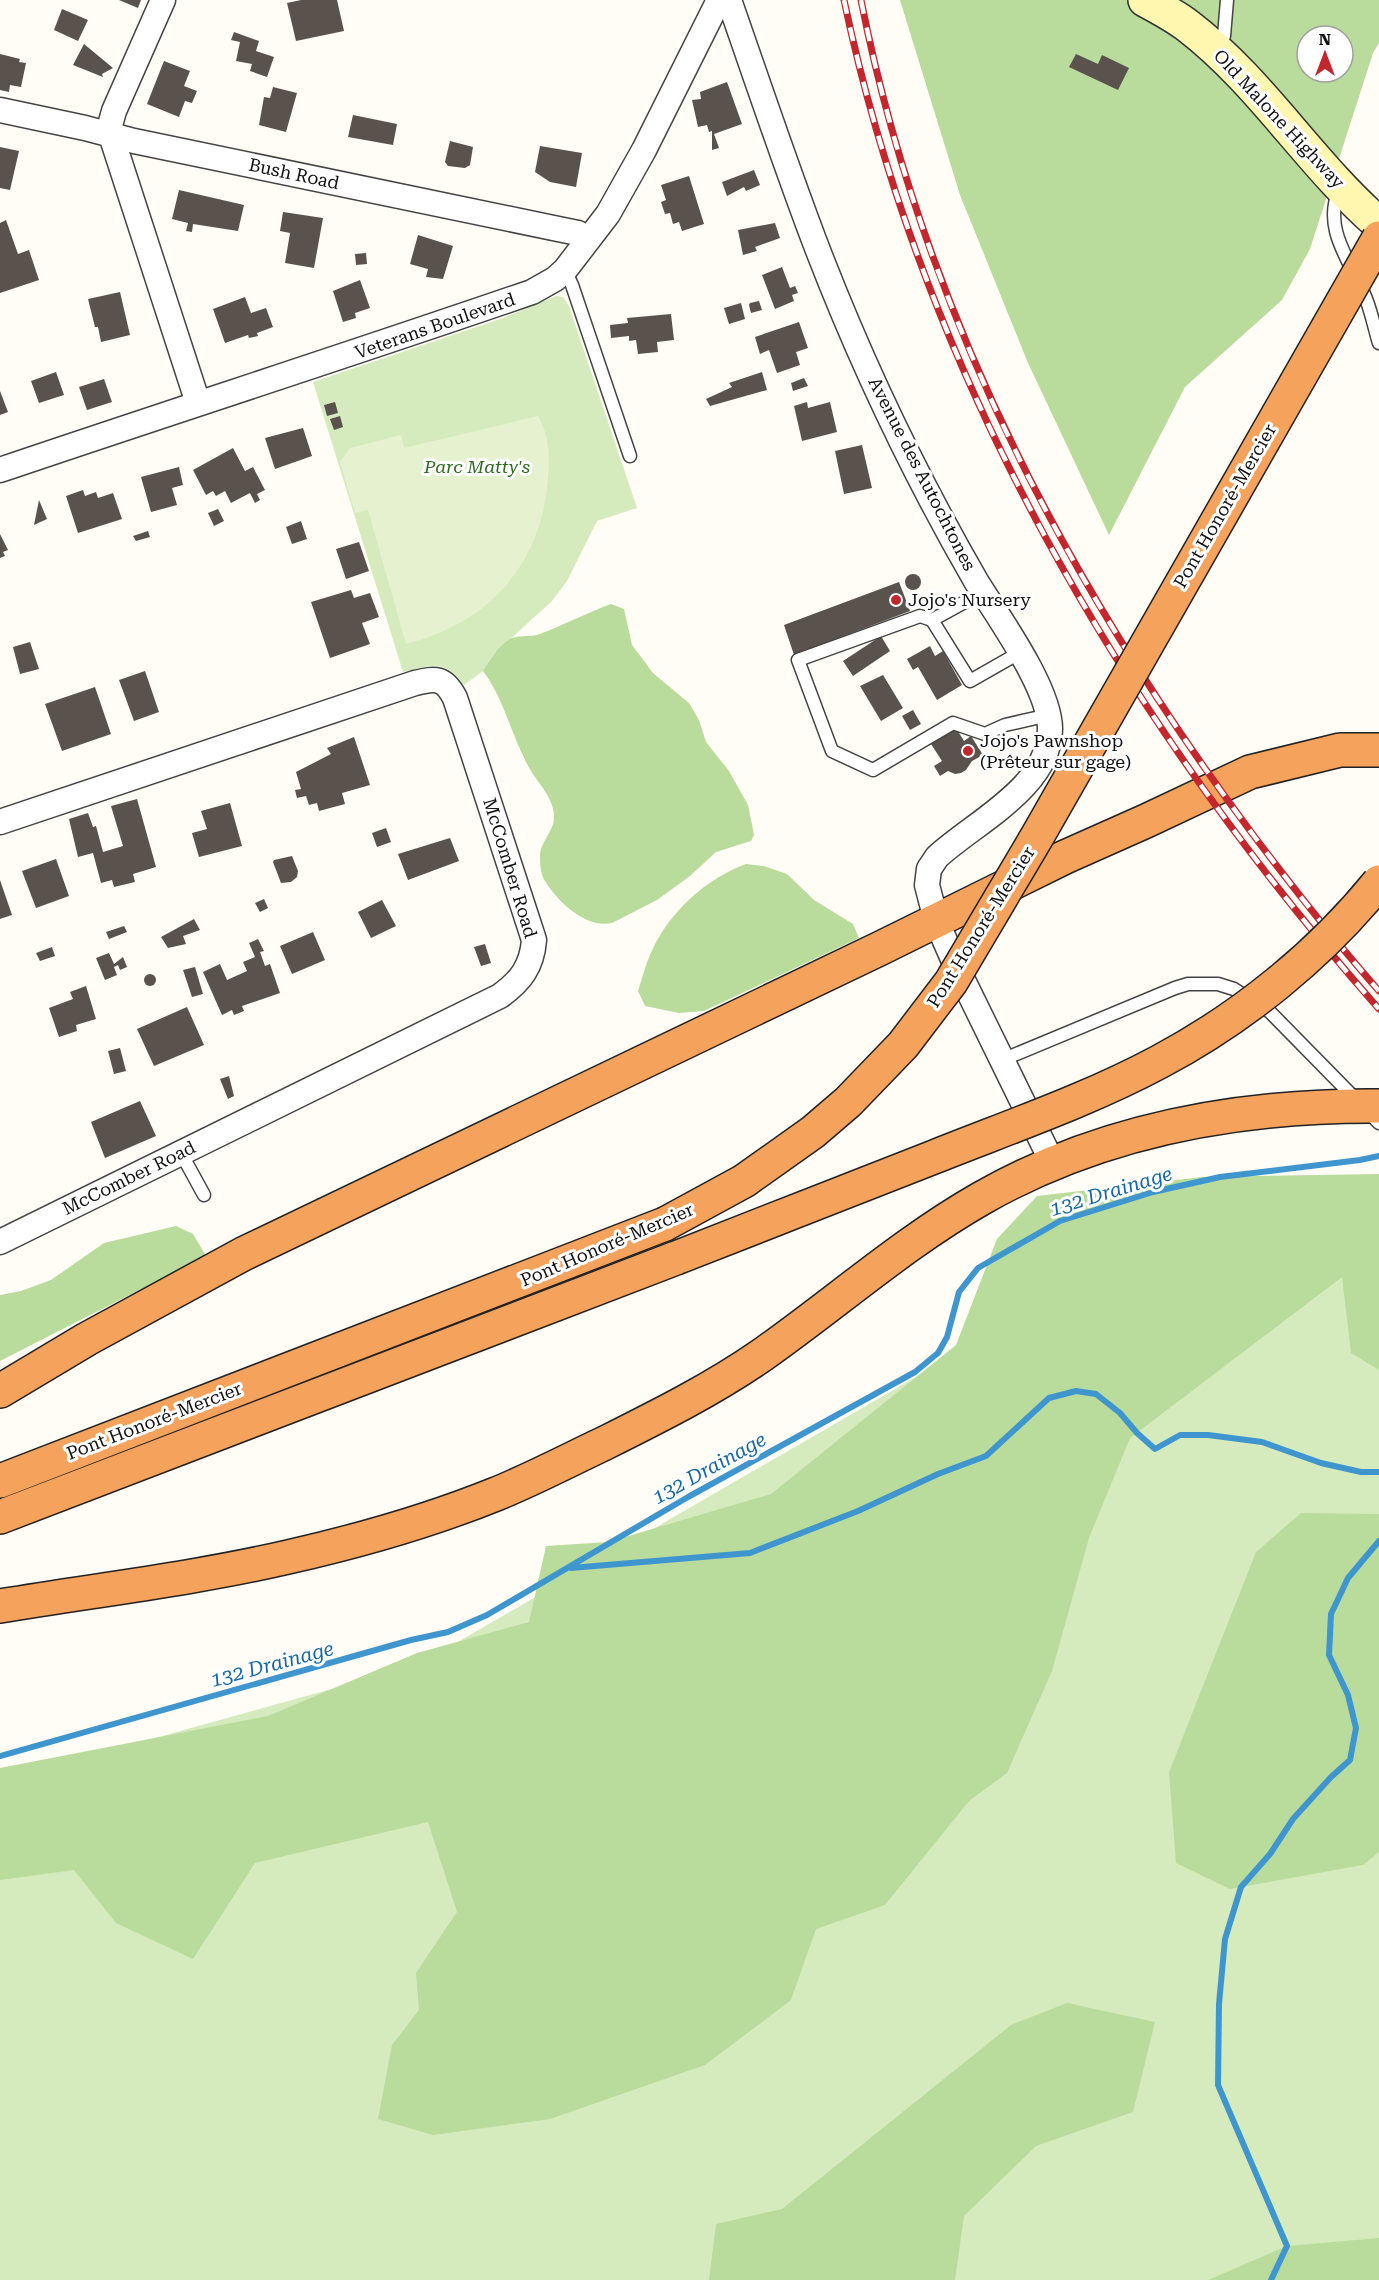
<svg xmlns="http://www.w3.org/2000/svg" width="1379" height="2280" font-family="'Roboto Serif',serif">
	<style>
		.green { fill: #d5ebbd }
		.forest { fill: #b9dc9c; fill-rule: evenodd }
		.pitch { fill: #e6f2cf }
		.lines { fill: none; stroke-linecap: round; stroke-linejoin: round }
		.stream { stroke: #3f96cf; stroke-width: 6 }
		.building { fill: #5a524d }
		.lane-casing { stroke: #444; stroke-width: 15 }
		.street-casing { stroke: #444; stroke-width: 27 }
		.secondary-casing { stroke: #333; stroke-width: 36 }
		.highway-casing { stroke: #222; stroke-width: 36 }
		.lane { stroke: #fff; stroke-width: 12 }
		.street { stroke: #fff; stroke-width: 24 }
		.secondary { stroke: #fff6b0; stroke-width: 33 }
		.highway { stroke: #f5a25d; stroke-width: 33 }
		.rail-casing { stroke: #c4262e; stroke-width: 7 }
		.rail { stroke: #fff; stroke-width: 4.5; stroke-dasharray: 14; stroke-linecap: butt }
		.highway-bridge-casing { stroke: #222; stroke-width: 36; stroke-linecap: butt }
		.highway-bridge { stroke: #f5a25d; stroke-width: 33 }
		.poi-dot { fill: #c4262e; stroke: #fff; stroke-width: 2 }
		.labels { text-anchor: middle; stroke-width: 6; stroke-linejoin: round; paint-order: stroke }
		.street-label { font-size: 18px; fill: #111; stroke: #fff }
		.park-label { font-size: 18px; font-style: italic; fill: #2f6b1f; stroke: #fff }
		.poi-label { font-size: 18px; fill: #111; stroke: #fff; text-anchor: start }
		.water-label { font-size: 20px; font-style: italic; fill: #1768a6; stroke: #fff }
	</style>
	<rect width="100%" height="100%" fill="#fffdf5"/>
	<g class="green">
		<path d="M556,296l7,1 6,9 68,202 -40,13 -30,60 -15,20 -58,53 -11,17 -19,14c-20,-27 -32,-20 -61,-13l-90,-290 190,-64z"/>
		<path d="M1379,1210v1070h-1379v-499l418,-116 553,-320z"/>
	</g>
	<g class="forest">
		<path d="M900,0h479v43l-6,10 -63,196 -28,51 -97,87 -76,148 -81,-172 -68,-168zM1307,36h36v36h-36z"/>
		<path d="M611,604l13,5 8,36 21,28 36,30 10,17 7,22 23,29 19,34 6,30 -3,6 -35,11 -26,24 -33,24 -45,23c-26,6 -55,-22 -67,-42 -5,-8 -5,-18 -5,-27 1,-13 15,-24 14,-38 0,-17 -15,-32 -23,-45 -19,-32 -26,-71 -48,-100 7,-11 15,-25 27,-32 7,-4 19,-2 27,-4 25,-9 49,-22 74,-31z"/>
		<path d="M746,864l18,2 23,8 27,26 39,24 6,14 -155,73 -25,2 -34,-7 -7,-15c4,-12 7,-25 12,-36 17,-41 55,-76 96,-91z"/>
		<path d="M1379,1174v196l-28,-17 -9,-76 -212,161 -41,100 -37,133 -45,102 -38,28 -84,104 -69,24 -25,71 -86,65 -155,54 -117,16 -55,-16 14,-74 27,-35 -3,-37 41,-61 -29,-90 -173,41 -62,96 -77,-36 -42,-53 -74,10v-112l268,-52 149,-63 112,-31 17,-76 62,-4 163,-48 185,-149 41,-106 40,-43 165,-19z"/>
		<path d="M176,1226l17,8 13,22 -206,105v-66l21,-4 30,-11 53,-37z"/>
		<path d="M1301,1513l78,1v338l-16,13 -133,24 -54,-26 -7,-91 87,-220z"/>
		<path d="M1067,2003l88,19 -22,90 -97,34 -72,70 -9,64h-246l7,-56 66,-15 229,-184z"/>
		<path d="M1379,2238v42h-171l79,-34z"/>
	</g>
	<path class="pitch" d="M538,416c11,18 12,41 10,62 -6,86 -59,145 -142,166l-38,-134 -13,3 -15,-51 10,-14 51,-13 3,13z"/>
	<g class="lines">
		<g class="stream">
			<path d="M571,1568l179,-15 108,-42 80,-37 48,-18 63,-58 27,-7 20,3 24,19 17,20 18,16 25,-14h28l54,7 59,21 40,9h18"/>
			<path d="M0,1756l411,-116 37,-8 39,-17 201,-118 227,-125 23,-19 9,-16 12,-45 19,-24 82,-47 93,-29 67,-15 140,-17 19,-4"/>
			<path d="M1271,2280l16,-34 -69,-161 1,-81 6,-65 16,-52 29,-33 23,-35 38,-42 19,-17 6,-32 -8,-33 -19,-40 2,-41 17,-36 31,-37"/>
		</g>
	</g>
	<g class="building">
		<path d="M119,0h22l-3,8z"/>
		<path d="M301,0h36l7,31 -48,10 -9,-38z"/>
		<path d="M62,9l26,11 -10,21 -24,-11z"/>
		<path d="M234,32l25,9 -3,10 18,6 -7,20 -17,-6 2,-7 -16,-3 4,-19 -9,-2z"/>
		<path d="M84,44l29,24 -11,6 1,3 -30,-12z"/>
		<path d="M0,54l20,5 -1,3 7,1 -5,24 -11,-2 -1,7 -9,-2z"/>
		<path d="M1076,54l22,10 4,-9 27,13 -11,22 -49,-23z"/>
		<path d="M164,61l26,10 -6,15 13,5 -5,12 -7,-2 -6,16 -32,-13z"/>
		<path d="M727,82l15,42 -28,10 5,14 -7,2v-19l-3,1 -2,-7 -9,2 -6,-27 9,-1 -1,-7z"/>
		<path d="M273,87l24,6 -11,39 -27,-7 5,-28 6,1z"/>
		<path d="M353,115l44,9 -4,21 -45,-8z"/>
		<path d="M450,141l23,6 -3,18 -5,3 -17,-2 -3,-4z"/>
		<path d="M540,146l42,7 -6,34 -26,-5 -15,-10z"/>
		<path d="M0,147l19,4 -9,39 -10,-2z"/>
		<path d="M754,170l6,15 -14,6 -2,-4 -17,9 -5,-14z"/>
		<path d="M689,176l15,48 -22,7 -3,-9 -6,2 -3,-11 -5,1 -4,-12 5,-2 -5,-15z"/>
		<path d="M179,190l65,15 -6,26 -45,-7 -1,8 -6,-1 2,-8 -16,-4z"/>
		<path d="M283,212l40,6 -9,50 -29,-5 5,-30 -10,-2z"/>
		<path d="M6,220l12,34 11,-4 10,30 -39,13v-70z"/>
		<path d="M775,223l5,15 -25,9 2,4 -14,4 -5,-25z"/>
		<path d="M418,235l35,11 -10,33 -17,-2 2,-8 -18,-5z"/>
		<path d="M366,253l1,11 -11,1 -1,-11z"/>
		<path d="M782,267l8,21 5,-2 3,7 -6,2 2,6 -19,8 -13,-34z"/>
		<path d="M360,280l10,28 -15,5 1,5 -13,4 -10,-31z"/>
		<path d="M120,292l10,43 -29,7 -3,-15h-3l-7,-28z"/>
		<path d="M245,297l6,16 15,-5 7,19 -16,6 1,3 -9,2 -1,-3 -23,8 -12,-34z"/>
		<path d="M759,301l3,9 -11,3 -2,-8 1,-2z"/>
		<path d="M741,303l4,16 -16,5 -5,-16z"/>
		<path d="M671,314l3,26 -17,2 1,10 -20,2 -2,-14 -7,1v-5l-18,2 -1,-13 18,-2 -1,-5z"/>
		<path d="M799,322l9,26 -12,4 4,13 -23,8 -8,-23 -9,4 -5,-17z"/>
		<path d="M56,372l8,23 -25,8 -8,-22z"/>
		<path d="M762,372l5,18 -57,16 -4,-7 26,-12 -3,-4z"/>
		<path d="M804,378l4,8 -15,5 -2,-8z"/>
		<path d="M104,379l8,23 -25,8 -8,-23z"/>
		<path d="M0,391l8,21 -8,3z"/>
		<path d="M335,402l3,11 -11,3 -3,-11z"/>
		<path d="M807,402l1,6 22,-6 7,30 -35,9 -8,-35z"/>
		<path d="M340,416l3,11 -9,3 -4,-11z"/>
		<path d="M303,428l9,28 -37,13 -10,-31z"/>
		<path d="M862,445l10,43 -28,6 -9,-43z"/>
		<path d="M233,448l12,23 8,-4 12,23 -8,4 3,6 -5,3 -5,-10 -19,10 -6,-12 -9,5 -3,-5 -7,4 -13,-25z"/>
		<path d="M179,467l4,18 -11,3 5,17 -26,7 -10,-35z"/>
		<path d="M83,490l2,6 11,-4 2,6 15,-5 9,26 -44,14 -12,-37z"/>
		<path d="M39,500l8,19 -13,6z"/>
		<path d="M218,509l6,12 -10,5 -6,-13z"/>
		<path d="M301,521l6,18 -15,5 -6,-17z"/>
		<path d="M148,531l2,6 -14,4 -3,-5z"/>
		<path d="M0,534l8,16 -5,2 2,4 -5,2z"/>
		<path d="M359,542l10,29 -23,8 -10,-30z"/>
		<circle cx="913" cy="582" r="8"/>
		<path d="M899,582l11,29 -116,44 -10,-30z"/>
		<path d="M351,590l3,8 16,-5 9,24 -17,6 8,21 -40,14 -19,-56z"/>
		<path d="M881,636l9,15 -37,25 -10,-15z"/>
		<path d="M30,642l9,27 -19,5 -7,-27z"/>
		<path d="M930,646l5,10 8,-5 19,34 -25,15 -19,-33 -5,3 -6,-11z"/>
		<path d="M145,671l14,41 -25,9 -15,-41z"/>
		<path d="M883,675l20,33 -22,13 -21,-35z"/>
		<path d="M95,687l16,47 -49,17 -17,-47z"/>
		<path d="M913,710l8,14 -11,6 -8,-14z"/>
		<path d="M956,728l8,13 7,-5 12,19 -11,6 -6,9 -5,3 -6,1 -7,-3 -8,5 -6,-10 8,-5 -11,-17z"/>
		<path d="M354,737l16,48 -28,8 3,11 -26,7 -2,-8 -8,2 -3,-9 -9,2 -2,-8 6,-1 -5,-17 35,-18 -4,-6z"/>
		<path d="M137,799l19,68 -23,7 2,8 -21,5 -2,-7 -11,3 -8,-30 -15,4 -9,-38 19,-6 5,14 3,-1 7,26 20,-6 -12,-40z"/>
		<path d="M230,803l12,43 -43,11 -7,-24 15,-4 -6,-18z"/>
		<path d="M386,828l5,14 -14,5 -5,-14z"/>
		<path d="M450,838l9,23 -51,19 -10,-26z"/>
		<path d="M292,856l6,15 -1,6 -6,5 -10,1 -8,-21 1,-2z"/>
		<path d="M56,859l13,37 -33,12 -14,-37z"/>
		<path d="M0,880l12,35 -12,4z"/>
		<path d="M264,899l4,9 -8,4 -5,-9z"/>
		<path d="M382,900l14,26 -25,12 -13,-26z"/>
		<path d="M194,919l6,11 -17,6 3,8 -18,4 -7,-11z"/>
		<path d="M124,926l3,6 -18,7 -3,-7z"/>
		<path d="M313,932l12,28 -33,14 -12,-28z"/>
		<path d="M258,939l6,12 -4,1 5,14 5,-2 10,29 -38,13 2,5 -10,4 -2,-5 -10,5 -19,-43 17,-8 7,16 20,-9 -4,-9 12,-5 -6,-14z"/>
		<path d="M485,944l6,19 -10,3 -7,-19z"/>
		<path d="M52,947l3,9 -15,5 -4,-8z"/>
		<path d="M109,953l5,11 9,-7 4,10 -7,3 -2,-5 -4,2 3,8 -12,5 -9,-22z"/>
		<path d="M195,967l8,27 -11,3 -9,-27z"/>
		<circle cx="150" cy="980" r="6"/>
		<path d="M86,986l10,33 -20,6 1,6 -18,6 -10,-29 24,-9 -3,-7z"/>
		<path d="M187,1007l17,38 -50,21 -17,-37z"/>
		<path d="M120,1048l6,23 -12,3 -6,-23z"/>
		<path d="M229,1076l5,20 -6,3 -8,-20z"/>
		<path d="M140,1101l16,35 -51,22 -14,-36z"/>
	</g>
	<g class="lines">
		<defs>
			<g id="lane">
				<path d="M1219,47l5,-11 3,-36"/>
				<path d="M1339,190c-16,39 10,69 25,104 7,15 10,33 15,49"/>
				<path d="M565,270l7,15 58,171"/>
				<path d="M983,592l-51,28 38,61 49,-28"/>
				<path d="M932,620l-12,-4 -122,44 34,91 41,19 80,-47 32,11 20,-9 44,-10"/>
				<path d="M1002,1060l173,-72 13,-4h30l16,5 36,23 109,111"/>
				<path d="M181,1153l23,42"/>
			</g>
			<g id="street">
				<path d="M163,0l-49,111 -5,18 89,274"/>
				<path d="M729,0c28,80 55,161 85,240 45,118 99,232 162,341 22,36 74,107 74,148 0,58 -75,93 -113,128l-8,12 -2,16 9,35 20,46 97,198"/>
				<path d="M0,110l85,18 49,13 429,89 15,3 10,6"/>
				<path d="M0,470c177,-60 355,-117 532,-178l23,-13 10,-9 43,-56 36,-64 74,-148 5,-2"/>
				<path d="M0,822l415,-139c21,-5 29,-6 40,15l79,242c-2,26 -13,41 -34,56l-500,246"/>
			</g>
			<path id="secondary" d="M1145,0c15,8 30,16 43,26 73,56 122,138 191,198"/>
			<g id="highway">
				<path d="M0,1391l87,-52 156,-85 638,-306 184,-91 81,-36 104,-49 90,-22h39"/>
				<path d="M0,1481l665,-257"/>
				<path d="M0,1517l676,-259"/>
				<path d="M0,1606c96,-16 193,-27 288,-49 71,-16 141,-36 208,-63 37,-15 73,-34 109,-51 54,-27 108,-54 157,-88 74,-52 141,-112 220,-157 121,-69 259,-93 397,-92"/>
			</g>
		</defs>
		<use href="#lane" class="lane-casing"/>
		<use href="#street" class="street-casing"/>
		<use href="#secondary" class="secondary-casing"/>
		<use href="#highway" class="highway-casing"/>
		<use href="#lane" class="lane"/>
		<use href="#street" class="street"/>
		<use href="#secondary" class="secondary"/>
		<use href="#highway" class="highway"/>
		<defs>
			<g id="rail">
				<path d="M844,0c80,379 281,721 535,1009"/>
				<path d="M861,0c61,309 206,586 393,836 40,53 81,105 125,155"/>
			</g>
		</defs>
		<use href="#rail" class="rail-casing"/>
		<use href="#rail" class="rail"/>
		<defs>
			<g id="highway-bridge">
				<path d="M665,1224l79,-43 69,-49 35,-30 55,-57 48,-63 87,-147 341,-597"/>
				<path d="M676,1258c86,-33 172,-68 258,-101 75,-30 154,-57 225,-95 83,-44 161,-107 220,-180"/>
			</g>
		</defs>
		<use href="#highway-bridge" class="highway-bridge-casing"/>
		<use href="#highway-bridge" class="highway-bridge"/>
	</g>
	<g class="poi-dot">
		<circle cx="896" cy="600" r="6"/>
		<circle cx="968" cy="751" r="6"/>
	</g>
	<g class="labels">
		<g class="street-label">
			<text transform="translate(1279 119) rotate(47)" y="6">Old Malone Highway</text>
			<text transform="translate(294 174) rotate(12)" y="6">Bush Road</text>
			<text transform="translate(435 326) rotate(-19)" y="6">Veterans Boulevard</text>
			<text transform="translate(922 474) rotate(63)" y="6">Avenue des Autochtones</text>
			<text transform="translate(1225 506) rotate(-60)" y="6">Pont Honoré-Mercier</text>
			<text transform="translate(510 868) rotate(73)" y="6">McComber Road</text>
			<text transform="translate(981 927) rotate(-58)" y="6">Pont Honoré-Mercier</text>
			<text transform="translate(129 1178) rotate(-26)" y="6">McComber Road</text>
			<text transform="translate(607 1245) rotate(-23)" y="6">Pont Honoré-Mercier</text>
			<text transform="translate(154 1421) rotate(-21)" y="6">Pont Honoré-Mercier</text>
		</g>
		<g class="park-label">
			<text x="477" y="473">Parc Matty's</text>
		</g>
		<g class="poi-label">
			<text x="908" y="606">Jojo's Nursery</text>
			<text x="980" y="747">Jojo's Pawnshop<tspan x="980" dy="21">(Prêteur sur gage)</tspan></text>
		</g>
		<g class="water-label">
			<text transform="translate(1111 1191) rotate(-17)" y="7">132 Drainage</text>
			<text transform="translate(709 1468) rotate(-29)" y="7">132 Drainage</text>
			<text transform="translate(272 1664) rotate(-15)" y="7">132 Drainage</text>
		</g>
	</g>
	<g transform="translate(1325 54)"><circle r="28" fill="#ffffff" stroke="#a0a0a0" stroke-width="1.5"/>
	<path d="M0-4.5L10 22L0 15L-10 22Z" fill="#c4262e"/>
	<text y="-9" font-size="16" font-weight="bold" text-anchor="middle" fill="#111111">N</text>
	</g>
</svg>
